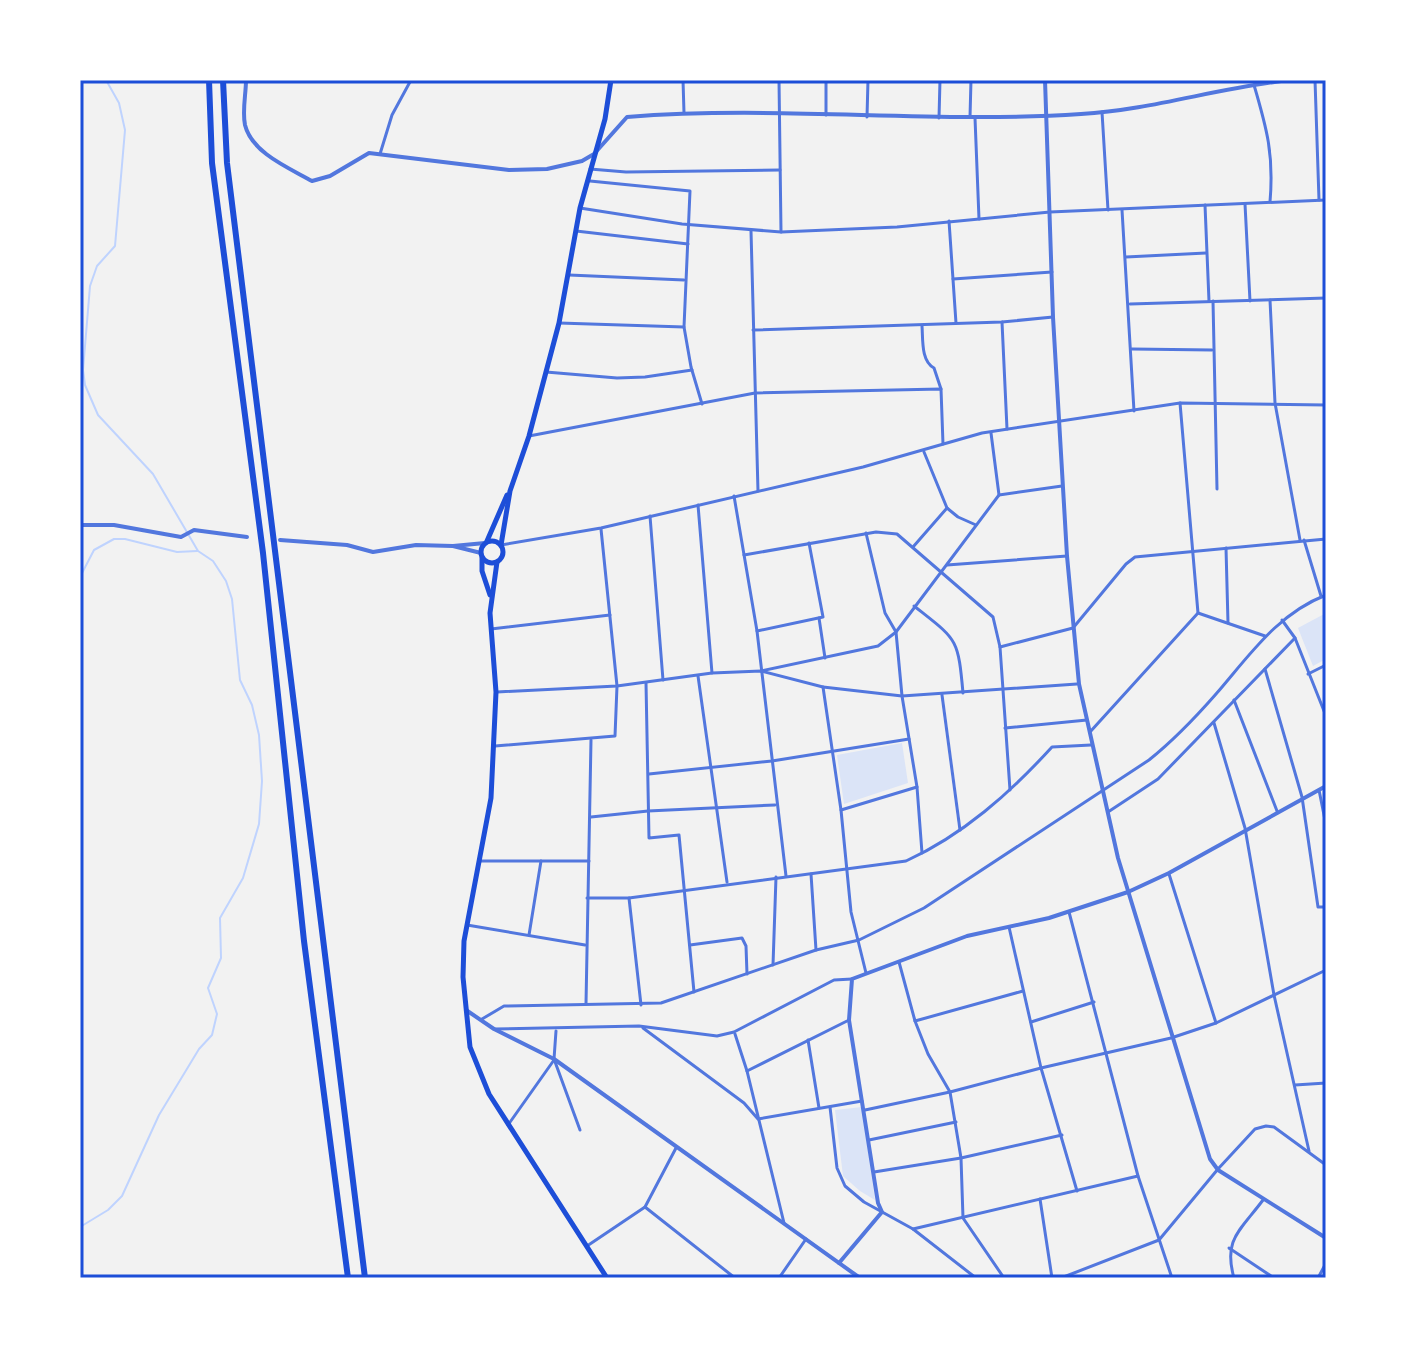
<svg xmlns="http://www.w3.org/2000/svg" width="1406" height="1358" font-family="Overpass,sans-serif">
	<style>
		.green { fill: #dbe4f7 }
		.lines { fill: none; stroke-linecap: round; stroke-linejoin: round }
		.stream { stroke: #bfd3fe; stroke-width: 2 }
		.minor { stroke: #5277de; stroke-width: 3 }
		.tertiary { stroke: #5277de; stroke-width: 4 }
		.secondary { stroke: #1d4ed8; stroke-width: 5 }
		.trunk { stroke: #1d4ed8; stroke-width: 6 }
		.neatline { fill: none; stroke: #1d4ed8; stroke-width: 3 }
	</style>
	<rect width="100%" height="100%" fill="#f2f2f2"/>
	<g class="green">
		<path d="M1326,613v46l-13,7 -15,-38z"/>
		<path d="M902,743l6,40 -64,21 -7,-49z"/>
		<path d="M862,1107l13,93 -15,-9 -17,-15 -8,-66z"/>
	</g>
	<g class="lines">
		<g class="stream">
			<path d="M80,577l14,-27 20,-11h11l52,13 20,-1"/>
			<path d="M80,1227l28,-17 14,-14 37,-81 40,-66 13,-14 5,-21 -9,-26 13,-30 -1,-40 23,-40 16,-54 3,-43 -3,-46 -7,-30 -12,-25 -8,-81 -6,-18 -13,-20 -15,-10 -45,-77 -55,-59 -13,-30 -2,-15 7,-84 7,-20 18,-20 10,-116 -6,-27 -13,-23"/>
		</g>
		<g class="minor">
			<path d="M683,80l1,33"/>
			<path d="M779,80l2,152"/>
			<path d="M1315,80l4,120"/>
			<path d="M1254,85c13,44 20,70 16,117"/>
			<path d="M1102,112l6,98"/>
			<path d="M826,115v-35"/>
			<path d="M867,117l1,-37"/>
			<path d="M970,117l1,-37"/>
			<path d="M939,118l1,-38"/>
			<path d="M975,118l4,101"/>
			<path d="M380,154l12,-39 19,-35"/>
			<path d="M590,169l36,3 154,-2"/>
			<path d="M590,181l100,10 -6,136 7,40 11,37"/>
			<path d="M1245,204l5,97"/>
			<path d="M1205,205l4,96"/>
			<path d="M580,208l102,16 99,8 116,-5 153,-15 276,-12"/>
			<path d="M1122,210l12,201"/>
			<path d="M949,221l7,102"/>
			<path d="M576,231l112,13"/>
			<path d="M751,231l7,260"/>
			<path d="M1126,257l80,-4"/>
			<path d="M569,275l115,5"/>
			<path d="M953,279l99,-7"/>
			<path d="M1270,300l5,103 25,137"/>
			<path d="M1213,301l4,188"/>
			<path d="M1130,304l196,-6"/>
			<path d="M1002,322l5,107"/>
			<path d="M559,323l125,4"/>
			<path d="M922,326c1,14 -1,35 12,42l7,21"/>
			<path d="M753,330l249,-8 51,-5"/>
			<path d="M1132,349l80,1"/>
			<path d="M546,372l71,6 28,-1 47,-7"/>
			<path d="M529,436l226,-43 186,-4 2,55"/>
			<path d="M924,452l23,56 11,9 18,8"/>
			<path d="M999,495l63,-9"/>
			<path d="M734,496l23,135 29,245"/>
			<path d="M698,505l14,168"/>
			<path d="M650,516l13,164"/>
			<path d="M866,533l19,80 11,19 6,64 175,-12"/>
			<path d="M1304,540l17,56"/>
			<path d="M501,545l100,-17 262,-61 119,-34 198,-30 146,2"/>
			<path d="M913,547l34,-39"/>
			<path d="M1226,548l2,75"/>
			<path d="M744,555l132,-23 21,2 96,83 7,30 10,143"/>
			<path d="M947,565l120,-9"/>
			<path d="M914,606c43,34 44,31 49,87"/>
			<path d="M1198,613l67,23"/>
			<path d="M819,618l6,40"/>
			<path d="M1282,620l13,18 31,78"/>
			<path d="M491,629l119,-14"/>
			<path d="M757,631l66,-14 -14,-74"/>
			<path d="M1000,647l73,-19 53,-64 9,-7 191,-18"/>
			<path d="M1265,669l37,128 16,110h8"/>
			<path d="M761,671l117,-25 18,-14 103,-137 -8,-62"/>
			<path d="M1308,674l18,-9"/>
			<path d="M698,676l29,206"/>
			<path d="M646,683l3,155 30,-3 15,157"/>
			<path d="M497,692l120,-6 95,-13 49,-2 62,16"/>
			<path d="M942,695l18,135"/>
			<path d="M1234,700l43,111"/>
			<path d="M1214,723l31,105 29,167 35,156"/>
			<path d="M1005,728l82,-8"/>
			<path d="M1090,732l108,-119 -18,-210"/>
			<path d="M495,746l120,-10 2,-50 -16,-157"/>
			<path d="M649,774l123,-13 137,-22"/>
			<path d="M1319,790l7,35"/>
			<path d="M841,810l76,-23"/>
			<path d="M1108,812l50,-33 137,-141"/>
			<path d="M591,817l57,-6 127,-6"/>
			<path d="M481,861h108"/>
			<path d="M811,874l5,76"/>
			<path d="M1169,874l47,149"/>
			<path d="M587,898h42l277,-37c57,-26 104,-68 146,-114l39,-2"/>
			<path d="M629,898l12,107"/>
			<path d="M1069,912l69,264 34,102"/>
			<path d="M467,925l118,20"/>
			<path d="M1009,927l32,141 36,123"/>
			<path d="M529,935l12,-74"/>
			<path d="M690,945l52,-7 4,8 1,28"/>
			<path d="M899,962l16,59 13,33 22,38 11,66 2,60 41,60"/>
			<path d="M773,965l3,-88"/>
			<path d="M866,973l-15,-61 -10,-102 -18,-123 79,9 15,91 5,66"/>
			<path d="M586,1004l5,-264"/>
			<path d="M482,1019l22,-13 157,-3 155,-53 43,-10 65,-32 225,-148c25,-20 46,-42 67,-66 33,-38 61,-80 110,-99"/>
			<path d="M915,1021l108,-30"/>
			<path d="M1031,1022l63,-20"/>
			<path d="M643,1028l101,75 14,16 104,-18"/>
			<path d="M494,1029l145,-3 78,10 17,-4 100,-52 18,-1"/>
			<path d="M556,1031l-2,28 26,71"/>
			<path d="M735,1034l12,37 37,152"/>
			<path d="M808,1040l11,68"/>
			<path d="M747,1071l100,-50"/>
			<path d="M1295,1085l31,-2"/>
			<path d="M830,1107l7,61 8,18 19,16 49,27 63,49"/>
			<path d="M865,1110l85,-18 91,-24 130,-30 45,-15 110,-53"/>
			<path d="M508,1125l46,-65"/>
			<path d="M869,1140l87,-18"/>
			<path d="M874,1172l87,-14 101,-23"/>
			<path d="M1040,1199l12,79"/>
			<path d="M645,1207l90,71"/>
			<path d="M913,1229l225,-53"/>
			<path d="M587,1246l58,-39 31,-59"/>
			<path d="M1229,1248l45,30"/>
			<path d="M779,1278l27,-39"/>
			<path d="M1061,1278l98,-38 59,-71 37,-40 11,-3 8,1 52,38"/>
			<path d="M1234,1278c-11,-39 6,-47 29,-78"/>
			<path d="M1318,1278l8,-15"/>
		</g>
		<g class="tertiary">
			<path d="M246,80c0,14 -4,31 -1,45 7,28 44,43 67,56l18,-5 39,-23 140,17 38,-1 35,-8 12,-7 33,-37c151,-12 303,7 454,-3 71,-4 139,-27 210,-34"/>
			<path d="M1045,80l8,237 14,239 12,128 39,174 92,301 8,11 108,68"/>
			<path d="M80,525h34l67,12 13,-7 53,7"/>
			<path d="M280,540l67,5 26,7 43,-7 37,1"/>
			<path d="M481,553l-28,-7 32,-3"/>
			<path d="M466,1010l28,19 60,30 306,219"/>
			<path d="M839,1263l43,-51 -4,-9 -29,-183 3,-41 115,-43 82,-18 79,-26 41,-19 157,-87"/>
		</g>
		<g class="secondary">
			<circle cx="492" cy="552" r="11"/>
			<path d="M487,541l20,-46"/>
			<path d="M501,545l9,-54 19,-55 30,-113 21,-115 25,-89 6,-39"/>
			<path d="M482,558v13l8,24"/>
			<path d="M497,562l-7,51 6,79 -5,106 -27,143 -1,36 7,70 19,47 118,184"/>
		</g>
		<g class="trunk">
			<path d="M209,80l3,83 51,390 41,388 44,337"/>
			<path d="M223,80l4,83 138,1115"/>
		</g>
	</g>
	<rect width="1406" height="1358" fill="none" stroke="#ffffff" stroke-width="164"/>
	<rect x="82" y="82" width="1242" height="1194" class="neatline"/>
</svg>
